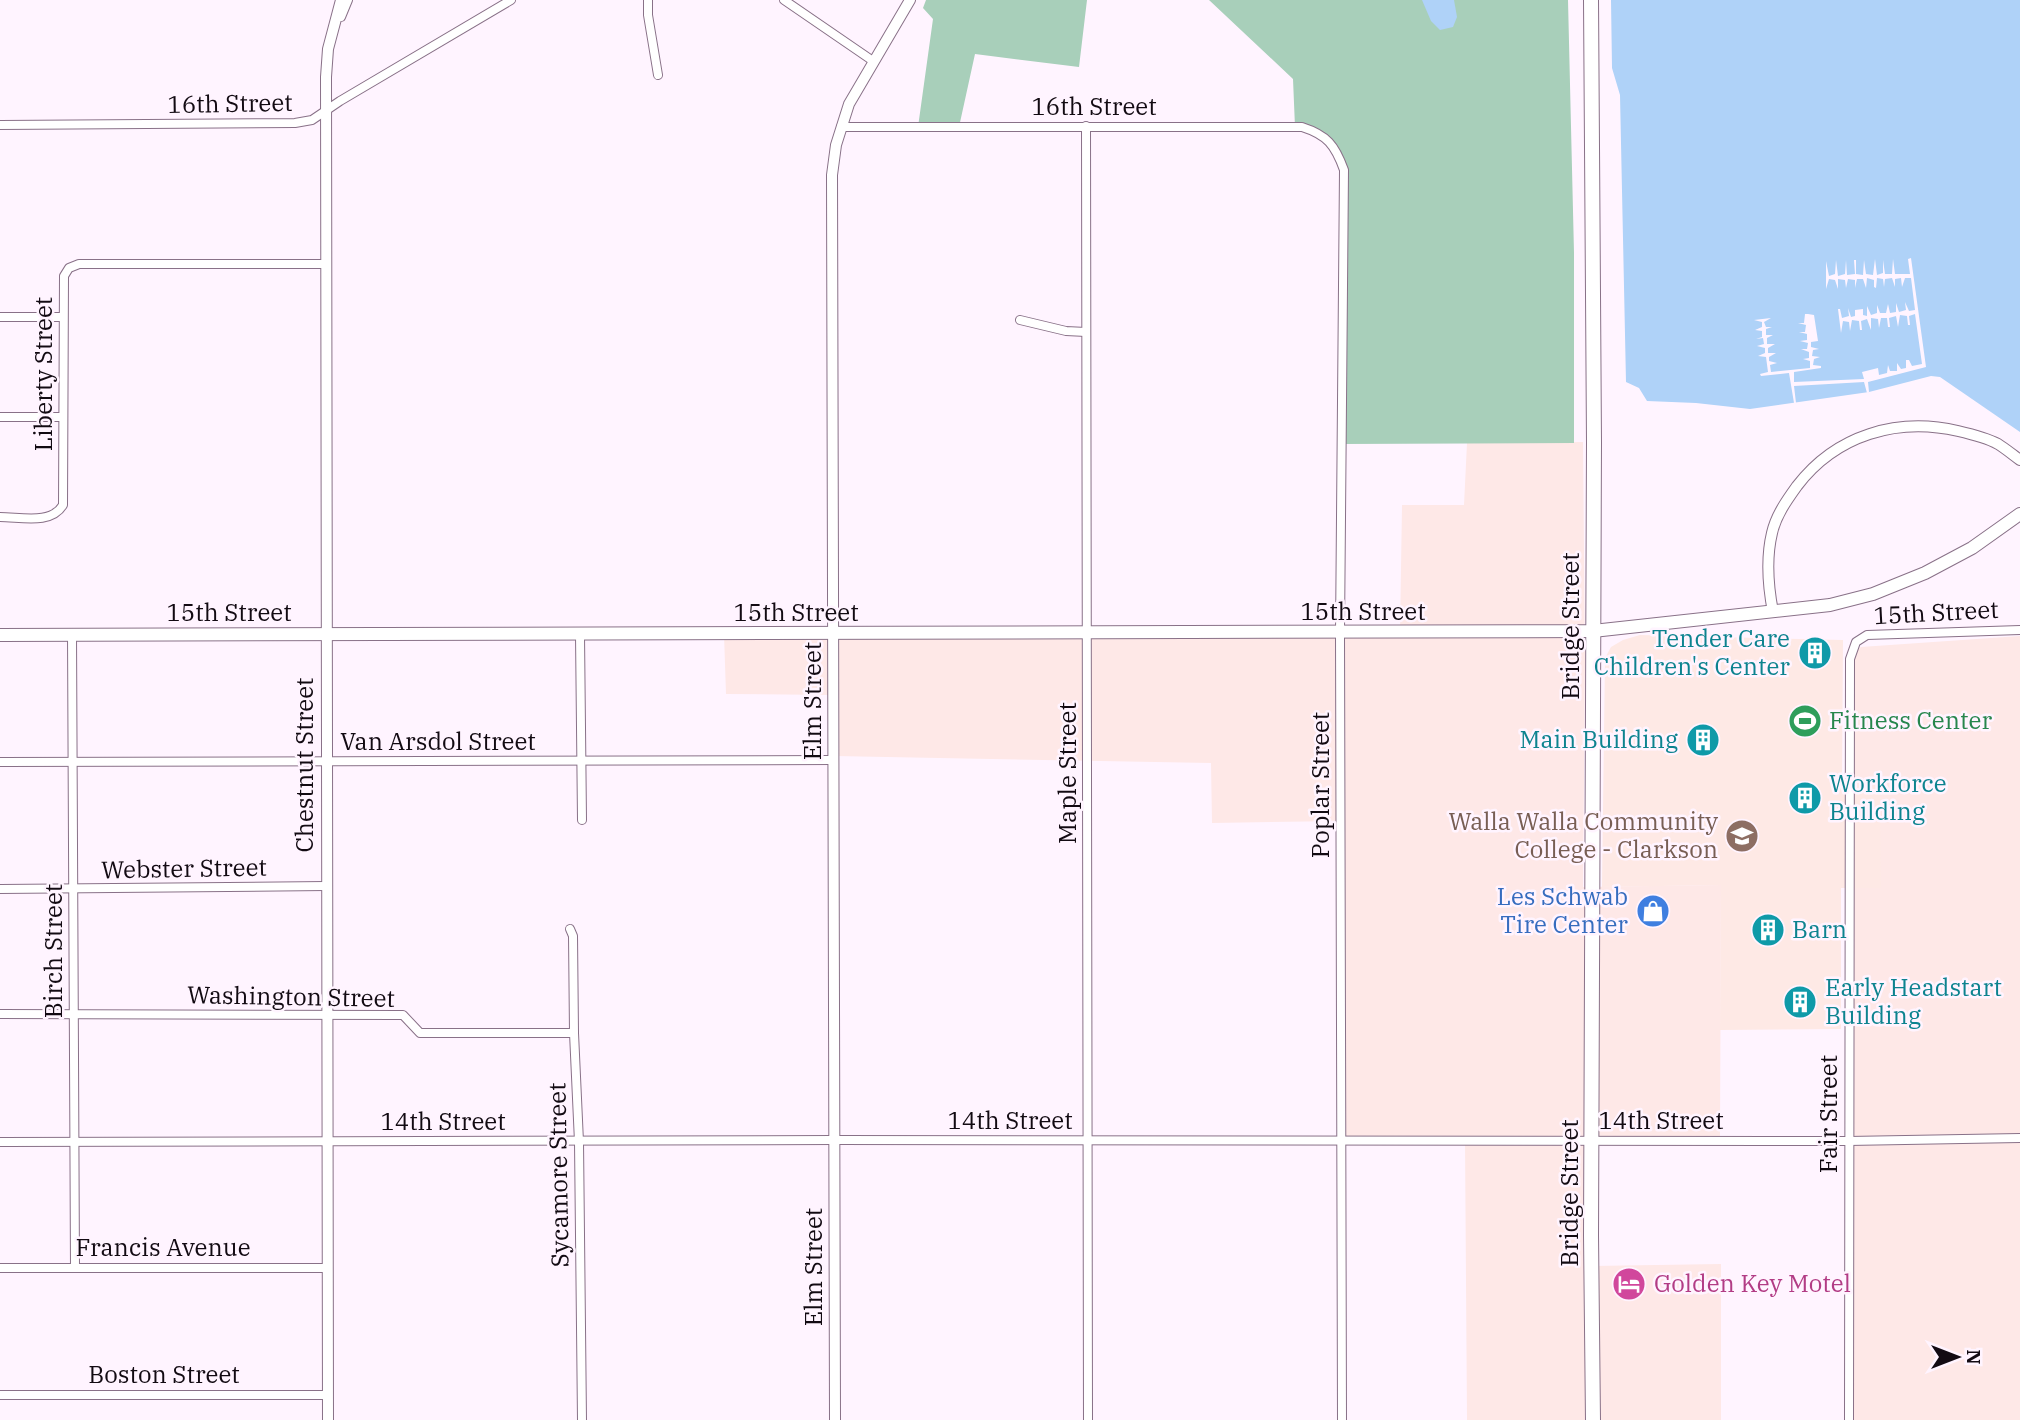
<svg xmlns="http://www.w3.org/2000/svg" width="2020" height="1420" font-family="'IBM Plex Serif',serif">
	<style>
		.commercial { fill: #fee8e7 }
		.education { fill: #fee9e5 }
		.green { fill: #a8cfba }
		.water { fill: #afd2f8 }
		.pier { fill: #fff4ff }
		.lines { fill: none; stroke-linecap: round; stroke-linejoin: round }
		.street-casing { stroke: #897188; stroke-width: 10 }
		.secondary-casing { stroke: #897188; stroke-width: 12 }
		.primary-casing { stroke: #897188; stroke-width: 14 }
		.highway-casing { stroke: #897188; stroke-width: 16 }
		.street { stroke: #fff; stroke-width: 8 }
		.secondary { stroke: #fff; stroke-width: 10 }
		.primary { stroke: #fff; stroke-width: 12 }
		.highway { stroke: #fff; stroke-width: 14 }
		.labels { text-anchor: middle; stroke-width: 5; stroke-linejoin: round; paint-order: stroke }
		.street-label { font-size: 24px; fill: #120a12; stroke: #fff4ff }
		.culture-label { font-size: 24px; fill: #0d838f; stroke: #fff4ff; text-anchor: start }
		.leisure-label { font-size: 24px; fill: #27864d; stroke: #fff4ff; text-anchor: start }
		.education-label { font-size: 24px; fill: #785e54; stroke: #fff4ff; text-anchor: end }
		.shop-label { font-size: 24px; fill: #366cbe; stroke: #fff4ff; text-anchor: end }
		.hotel-label { font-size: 24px; fill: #b23c85; stroke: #fff4ff; text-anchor: start }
	</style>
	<rect width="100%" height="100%" fill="#fff4ff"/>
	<g class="commercial">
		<path d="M1583,442l2,221 -2,224 138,-2 -1,255h-127l-1,126 129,-2v156h-254l-2,-279h-124v-320l-129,2 -1,-60 -377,-7v-61l-108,-1 -2,-60 676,-1 2,-128h62l3,-62z"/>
		<path d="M2020,636v784h-171l-1,-279 7,-489 6,-5z"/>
	</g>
	<path class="education" d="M1640,635l203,5 -1,147h38l1,101h-40v141l-121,1 1,-145 -119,2 3,-229 6,-11 12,-7z"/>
	<g class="green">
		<path d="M926,0h161l-8,67 -104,-13 -16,73h-41l15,-108 -10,-11z"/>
		<path d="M1209,0h359l6,253v190l-233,1 3,-274 -23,-37 -26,-6 -2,-48z"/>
	</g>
	<g class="water">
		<path d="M1422,0h32l3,17 -4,10 -13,3 -9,-9z"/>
		<path d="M1611,0h409v432l-80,-55 -9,-1 -62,16 -119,17 -54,-6 -49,-2 -8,-13 -13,-6 -6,-287 -8,-27z"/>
	</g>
	<path class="pier" d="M1911,258l15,109 -58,15 1,10 -2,1 -3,-11 -70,4 2,17h-2l-5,-30 -28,3 -1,-2 8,-2 -2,-15 -8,-1 7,-3v-5l-8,-2 7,-2 -1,-6 -7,1 6,-2v-6l-7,-1 7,-3v-5l-8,-2 17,-2 -7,4 2,5h6l-6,2v6h7l-6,3v6h8l-7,4v5h8l-7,4v4l8,2 -7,2 1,7 39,-4v-7l-7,-2 6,-1v-6l-8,-3h6l1,-6 -8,-2 7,-1v-6l-8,-2h6l1,-7 -8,-2h6l1,-9h3l6,1 4,26 -7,1v5l8,2 -6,1 -1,6 8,1 -6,2 -1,6 8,1v2l-27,4v10l70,-3 -2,-7 16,-4 1,7 8,-2 1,-8 2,6h7v-8l4,6 5,-1v-8h3l3,6 10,-2 -7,-50 -6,2 1,9h-2l-1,-9 -7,-1 -2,12 -2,-11 -7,2 1,9h-2l-1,-9h-6l-2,10 -1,-9 -7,-1v12l-4,-11 -6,2 1,9h-2l-1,-9 -7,-1 -2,11 -1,-9 -6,-1 -2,12 -3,-24h2l2,9 7,-2 -1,-8 3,9 4,-1v-6l8,-1v6l4,1v-10l4,9 6,-2v-8l3,8h6l2,-9 2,9 6,-1v-9l3,9 7,-2 -1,-8 4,9 6,-1 -4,-32h-6l-3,9 -1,-9 -6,1v8l-3,-9 -7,1 -1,8 -1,-8 -6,-1 -1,10 -2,-1v-7l-7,-2 -1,10 -3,-9h-6l-2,9v-8l-7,-1 -2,9 -1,-8 -7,-1v10l-3,-9 -6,-1 -3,10v-28l3,15 6,-2 1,-14 2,16 7,-2 1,-14 1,15 8,-1 -1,-14h2v14l7,1 1,-15 2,14 7,1 2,-16 2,16 6,-2v-13l2,14h7l1,-15 2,15h15l-2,-15z"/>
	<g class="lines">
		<defs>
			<g id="street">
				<path d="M648,0v15l10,60"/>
				<path d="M784,0l89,61"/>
				<path d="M341,17l7,-17"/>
				<path d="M0,125l295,-2 17,-3 28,-19 171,-101"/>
				<path d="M1086,126l2,1294"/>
				<path d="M841,127h461c25,8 33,18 42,43l-4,463 2,787"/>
				<path d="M0,317h63"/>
				<path d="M1020,320l46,11 20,1"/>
				<path d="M0,417h63"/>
				<path d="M0,517c21,0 51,8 63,-12l1,-229 5,-8 10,-4h248"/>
				<path d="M72,634l3,634"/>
				<path d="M580,635l2,185"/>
				<path d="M0,762l834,-2"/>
				<path d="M0,889l326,-3"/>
				<path d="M570,929l3,7 1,97 5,109 3,278"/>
				<path d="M0,1014l403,1 17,18h154"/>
				<path d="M0,1142l835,-2 1013,1 172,-3"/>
				<path d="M0,1268h327"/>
				<path d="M0,1395h328"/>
				<path d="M1849,1420l1,-761 6,-17 11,-7 153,-5"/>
			</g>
			<g id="secondary">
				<path d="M1773,612c-5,-26 -7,-54 -1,-79 4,-18 15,-33 25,-47 39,-51 100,-69 161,-55 13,3 29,7 40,13 8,5 15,11 22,16"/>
				<path d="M328,1420l-2,-1343 2,-28 13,-49"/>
				<path d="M835,1420l-3,-1245 4,-30 13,-41 61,-104"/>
			</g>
			<path id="primary" d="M0,635l1593,-4 237,-26 43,-11 52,-21 47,-25 48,-34"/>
			<path id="highway" d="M1591,0l3,442 -3,793 2,185"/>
		</defs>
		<use href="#street" class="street-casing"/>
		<use href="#secondary" class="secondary-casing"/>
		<use href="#primary" class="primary-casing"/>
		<use href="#highway" class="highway-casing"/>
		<use href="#street" class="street"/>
		<use href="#secondary" class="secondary"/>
		<use href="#primary" class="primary"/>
		<use href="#highway" class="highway"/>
	</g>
	<defs>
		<symbol id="building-disc" viewBox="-11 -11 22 22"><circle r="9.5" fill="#0f9aa8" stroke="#fff4ff"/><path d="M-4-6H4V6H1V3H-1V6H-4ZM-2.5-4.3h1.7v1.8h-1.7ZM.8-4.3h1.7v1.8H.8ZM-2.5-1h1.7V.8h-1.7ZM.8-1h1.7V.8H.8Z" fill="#fff"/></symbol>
		<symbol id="stadium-disc" viewBox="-11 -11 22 22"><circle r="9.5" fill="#2e9e5b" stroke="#fff4ff"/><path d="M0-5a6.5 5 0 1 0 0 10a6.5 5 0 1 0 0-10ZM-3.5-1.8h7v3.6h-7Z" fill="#fff"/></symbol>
		<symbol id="university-disc" viewBox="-11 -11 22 22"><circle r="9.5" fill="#8d6e63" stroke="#fff4ff"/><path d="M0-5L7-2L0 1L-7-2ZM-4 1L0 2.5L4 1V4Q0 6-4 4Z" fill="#fff"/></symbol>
		<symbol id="shop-disc" viewBox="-11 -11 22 22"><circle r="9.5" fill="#3f7fe0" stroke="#fff4ff"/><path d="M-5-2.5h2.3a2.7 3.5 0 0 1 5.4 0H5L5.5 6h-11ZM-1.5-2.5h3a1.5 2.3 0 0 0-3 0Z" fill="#fff"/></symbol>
		<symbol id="hotel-disc" viewBox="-11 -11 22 22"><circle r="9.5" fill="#d1479c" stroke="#fff4ff"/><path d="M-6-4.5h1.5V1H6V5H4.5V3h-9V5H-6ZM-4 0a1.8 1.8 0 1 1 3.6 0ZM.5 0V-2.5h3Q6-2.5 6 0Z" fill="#fff"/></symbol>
	</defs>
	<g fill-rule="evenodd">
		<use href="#building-disc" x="1796" y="634" width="38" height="38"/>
		<use href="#stadium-disc" x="1786" y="702" width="38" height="38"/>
		<use href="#building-disc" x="1684" y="721" width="38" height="38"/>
		<use href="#building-disc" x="1786" y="779" width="38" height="38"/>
		<use href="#university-disc" x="1723" y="817" width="38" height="38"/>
		<use href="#shop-disc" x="1634" y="892" width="38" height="38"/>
		<use href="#building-disc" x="1749" y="911" width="38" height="38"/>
		<use href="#building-disc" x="1781" y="983" width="38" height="38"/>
		<use href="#hotel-disc" x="1610" y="1265" width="38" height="38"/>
	</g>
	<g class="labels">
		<g class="street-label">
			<text transform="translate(230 104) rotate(-1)" y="8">16th Street</text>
			<text x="1094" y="115">16th Street</text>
			<text transform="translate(44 374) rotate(-90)" y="8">Liberty Street</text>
			<text x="1363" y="620">15th Street</text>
			<text x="229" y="621">15th Street</text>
			<text x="796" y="621">15th Street</text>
			<text transform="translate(1936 613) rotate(-3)" y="8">15th Street</text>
			<text transform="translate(1571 626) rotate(-90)" y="8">Bridge Street</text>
			<text transform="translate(813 701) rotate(-90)" y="8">Elm Street</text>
			<text x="438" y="750">Van Arsdol Street</text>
			<text transform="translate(305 765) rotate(-90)" y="8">Chestnut Street</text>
			<text transform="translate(1068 773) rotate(-90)" y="8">Maple Street</text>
			<text transform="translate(1321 785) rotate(-90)" y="8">Poplar Street</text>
			<text transform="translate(184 869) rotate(-1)" y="8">Webster Street</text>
			<text transform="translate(54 951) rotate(-90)" y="8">Birch Street</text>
			<text transform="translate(291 997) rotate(1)" y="8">Washington Street</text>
			<text transform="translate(1829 1114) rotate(-90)" y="8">Fair Street</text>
			<text x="1010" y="1129">14th Street</text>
			<text x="1661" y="1129">14th Street</text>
			<text x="443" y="1130">14th Street</text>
			<text transform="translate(559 1175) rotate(-91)" y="8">Sycamore Street</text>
			<text transform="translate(1570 1193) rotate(-90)" y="8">Bridge Street</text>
			<text x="163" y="1256">Francis Avenue</text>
			<text transform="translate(814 1267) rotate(-90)" y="8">Elm Street</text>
			<text x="164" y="1383">Boston Street</text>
		</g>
		<g class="culture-label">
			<text x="1790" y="647" text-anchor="end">Tender Care<tspan x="1790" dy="28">Children's Center</tspan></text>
			<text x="1678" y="748" text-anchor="end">Main Building</text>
			<text x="1829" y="792">Workforce<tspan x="1829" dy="28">Building</tspan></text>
			<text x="1792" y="938">Barn</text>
			<text x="1825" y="996">Early Headstart<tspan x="1825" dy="28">Building</tspan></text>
		</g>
		<g class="leisure-label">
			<text x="1829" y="729">Fitness Center</text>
		</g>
		<g class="education-label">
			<text x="1718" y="830">Walla Walla Community<tspan x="1718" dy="28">College - Clarkson</tspan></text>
		</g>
		<g class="shop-label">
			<text x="1628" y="905">Les Schwab<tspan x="1628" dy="28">Tire Center</tspan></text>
		</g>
		<g class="hotel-label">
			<text x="1654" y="1292">Golden Key Motel</text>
		</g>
	</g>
	<g transform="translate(1957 1357) rotate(90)" stroke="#fff4ff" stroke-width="5" paint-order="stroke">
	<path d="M0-5L12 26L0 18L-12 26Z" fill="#120a12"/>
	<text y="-10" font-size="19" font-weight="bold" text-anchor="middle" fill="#120a12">N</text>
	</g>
</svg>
